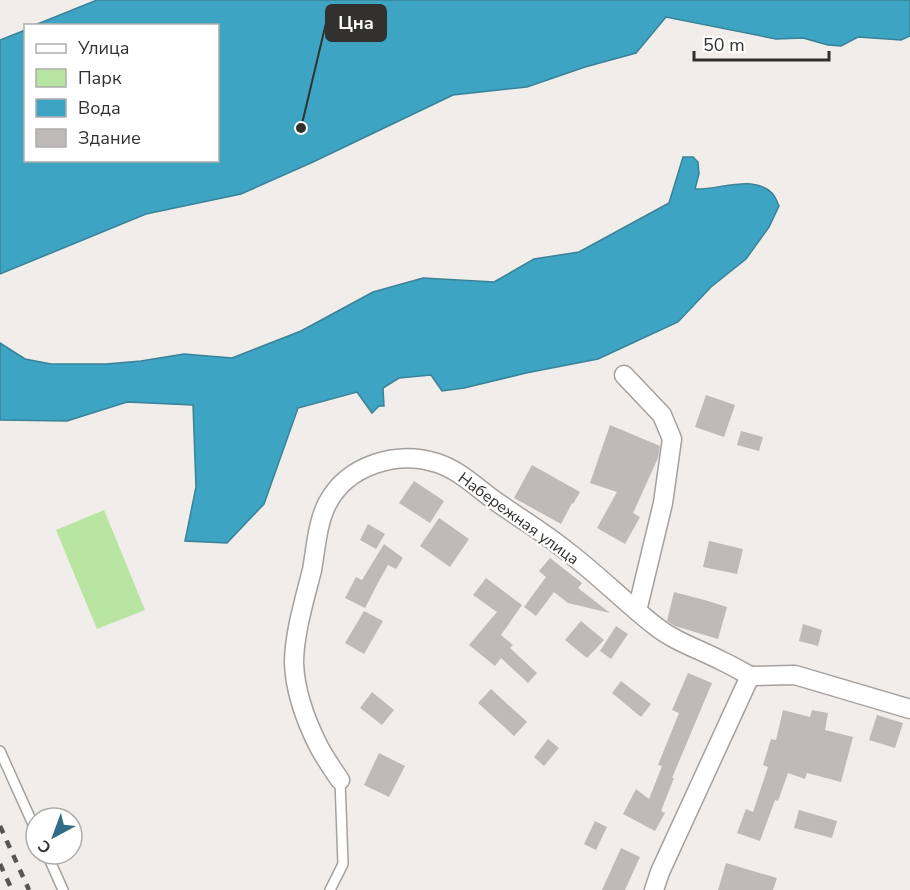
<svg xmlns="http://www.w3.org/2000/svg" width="910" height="890" font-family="'Nunito Sans',sans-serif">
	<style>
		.green { fill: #b8e5a1 }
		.water { fill: #3da4c3; stroke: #3a8297; stroke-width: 1.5 }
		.building { fill: #bebab9 }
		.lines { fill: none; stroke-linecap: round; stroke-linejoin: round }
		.lane-casing { stroke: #a4a19f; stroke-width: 12 }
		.street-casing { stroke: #a4a19f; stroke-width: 21 }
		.lane { stroke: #fff; stroke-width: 9 }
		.street { stroke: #fff; stroke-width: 18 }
		.rail { stroke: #575655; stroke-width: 4.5; stroke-dasharray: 8 8; stroke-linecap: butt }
		.labels { text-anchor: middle; stroke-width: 4.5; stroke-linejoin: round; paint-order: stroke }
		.street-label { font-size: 16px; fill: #323130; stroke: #fff }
		.leader { fill: none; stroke: #323130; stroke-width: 2 }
		.callout-dot { fill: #323130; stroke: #fff; stroke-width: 2 }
		.callout { fill: #323130; stroke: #323130; stroke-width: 2 }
		.callout-label { font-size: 18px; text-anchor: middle; font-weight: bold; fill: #fff }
	</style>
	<rect width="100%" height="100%" fill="#f0edeb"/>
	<path class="green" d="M104,510l41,100 -48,19 -41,-99z"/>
	<g class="water">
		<path d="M97,0h813v36l-9,4 -43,-3 -17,9 -13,-1 -25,-7 -27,1 -110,-22 -30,36 -51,14 -58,20 -74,8 -140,67 -72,32 -95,20 -146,60v-234l25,-10 1,130h192v-134l-183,-1z"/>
		<path d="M683,157h10l5,5 1,12 -4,15c25,1 57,-15 77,4 3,3 5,8 7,13l-10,21 -23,32 -35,28 -33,35 -80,37 -72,14 -62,15 -22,3 -11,-16 -32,3 -16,10 1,18h-5l-7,7 -15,-21 -59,16 -34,96 -37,39 -42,-2 11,-54 -3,-82 -66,-3 -60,19 -67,-1v-77l25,16 26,5h55l35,-3 43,-7 48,4 69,-27 72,-39 50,-14 71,4 40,-23 45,-7 90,-49z"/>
	</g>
	<g class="building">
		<path d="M706,395l29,10 -11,32 -29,-10z"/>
		<path d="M610,425l50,21 -2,12 -25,55 7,4 -15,27 -28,-16 20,-36 -27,-9z"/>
		<path d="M741,431l22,6 -4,14 -22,-6z"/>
		<path d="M532,465l48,27 -7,12 -1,-1 -11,21 -47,-26z"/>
		<path d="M414,481l30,20 -14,22 -31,-20z"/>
		<path d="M439,518l30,21 -19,28 -30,-21z"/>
		<path d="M368,524l17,10 -9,15 -16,-9z"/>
		<path d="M709,541l34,8 -6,25 -34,-7z"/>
		<path d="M384,544l19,14 -7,11 -8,-4 -9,16 -14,27 -20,-10 11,-21 6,3z"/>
		<path d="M550,558l32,25 -4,5 32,25 -42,-10 -14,-11 -18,24 -12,-9 22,-30 -7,-6z"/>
		<path d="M486,578l36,27 -21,30 12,10 -3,3 27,25 -9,10 -27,-25 -6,8 -26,-21 28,-33 -24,-17z"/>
		<path d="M674,592l34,9 19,6 -9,32 -43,-13 -8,-5z"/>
		<path d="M364,611l19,10 -19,33 -19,-11z"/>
		<path d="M581,621l23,19 -17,18 -22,-18z"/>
		<path d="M803,624l19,6 -4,16 -19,-5z"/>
		<path d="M616,626l12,8 -17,25 -11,-8z"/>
		<path d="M688,673l24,10 -40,95h2l-13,33 4,2 -10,18 -32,-17 13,-25 13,10 13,-33 -4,-1 21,-52 -7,-3z"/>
		<path d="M621,681l30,23 -10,13 -29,-24z"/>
		<path d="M491,689l36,33 -13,14 -36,-33z"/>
		<path d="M372,692l22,18 -12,15 -22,-17z"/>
		<path d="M783,710l27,7 2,-7 16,3 -3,17 28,7 -12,45 -34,-9 -2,6 -17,-6 -10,28 -3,-1 -15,41 -23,-8 9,-24 7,3 15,-45 -5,-2 8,-26 5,1z"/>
		<path d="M877,715l26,8 -8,25 -26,-8z"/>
		<path d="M548,739l11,9 -15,18 -10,-9z"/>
		<path d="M379,753l26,13 -16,31 -25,-12z"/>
		<path d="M799,810l38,11 -5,17 -38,-10z"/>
		<path d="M595,821l12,6 -11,23 -12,-6z"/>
		<path d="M621,848l19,9 -15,33h-23z"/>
		<path d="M726,863l51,15 -4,12h-55z"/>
	</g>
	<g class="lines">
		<defs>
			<g id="lane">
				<path d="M0,751l36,80"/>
				<path d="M47,854l16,36"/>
				<path d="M330,890l13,-26 -3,-84"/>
			</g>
			<g id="street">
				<path d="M624,375l38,40 10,24 -9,64 -26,108"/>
				<path d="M750,676l45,-1 115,34"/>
				<path d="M340,780c-8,-12 -16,-23 -22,-35 -12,-24 -23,-55 -24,-82 0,-29 11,-65 18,-93 4,-22 5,-46 15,-66 20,-39 70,-54 110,-41 22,7 39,24 57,37 24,17 51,33 74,52 30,23 57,50 86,73 21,17 45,24 68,36 9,4 19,10 28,15l-90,196 -6,18"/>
			</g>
		</defs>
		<use href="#lane" class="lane-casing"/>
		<use href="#street" class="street-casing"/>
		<use href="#lane" class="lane"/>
		<use href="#street" class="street"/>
		<g class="rail">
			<path d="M0,826l29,64"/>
			<path d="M0,864l12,26"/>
		</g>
	</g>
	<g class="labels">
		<g class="street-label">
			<text transform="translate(519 518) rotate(36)" y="6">Набережная улица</text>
		</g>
	</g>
	<path class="leader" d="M301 128L326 23"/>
	<circle class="callout-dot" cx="301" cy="128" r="6"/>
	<rect class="callout" x="326" y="5" width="60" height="36" rx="6"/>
	<g class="callout-label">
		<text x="356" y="29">Цна</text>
	</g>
	<rect x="24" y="24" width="195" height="138" fill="#ffffff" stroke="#adadac" stroke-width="1.5"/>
	<rect x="36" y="44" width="30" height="9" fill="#ffffff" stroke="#adadac" stroke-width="1.5"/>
	<text x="78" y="54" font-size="18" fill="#323130">Улица</text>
	<rect x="36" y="69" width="30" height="18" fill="#b8e5a1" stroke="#adadac" stroke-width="1.5"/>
	<text x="78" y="84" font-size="18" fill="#323130">Парк</text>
	<rect x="36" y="99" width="30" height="18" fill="#3da4c3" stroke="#adadac" stroke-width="1.5"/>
	<text x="78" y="114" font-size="18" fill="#323130">Вода</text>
	<rect x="36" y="129" width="30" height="18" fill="#bebab9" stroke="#adadac" stroke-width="1.5"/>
	<text x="78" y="144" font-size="18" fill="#323130">Здание</text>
	<g transform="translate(54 836) rotate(221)"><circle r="28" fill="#ffffff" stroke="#adadac" stroke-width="1.5"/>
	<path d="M0-4.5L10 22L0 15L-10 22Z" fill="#326c85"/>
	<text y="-9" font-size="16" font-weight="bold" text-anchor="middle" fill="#323130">С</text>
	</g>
	<path d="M694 51v9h135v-9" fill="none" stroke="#323130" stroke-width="3"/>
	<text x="703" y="51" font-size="18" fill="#323130" stroke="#ffffff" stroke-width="4.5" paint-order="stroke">50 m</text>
</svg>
